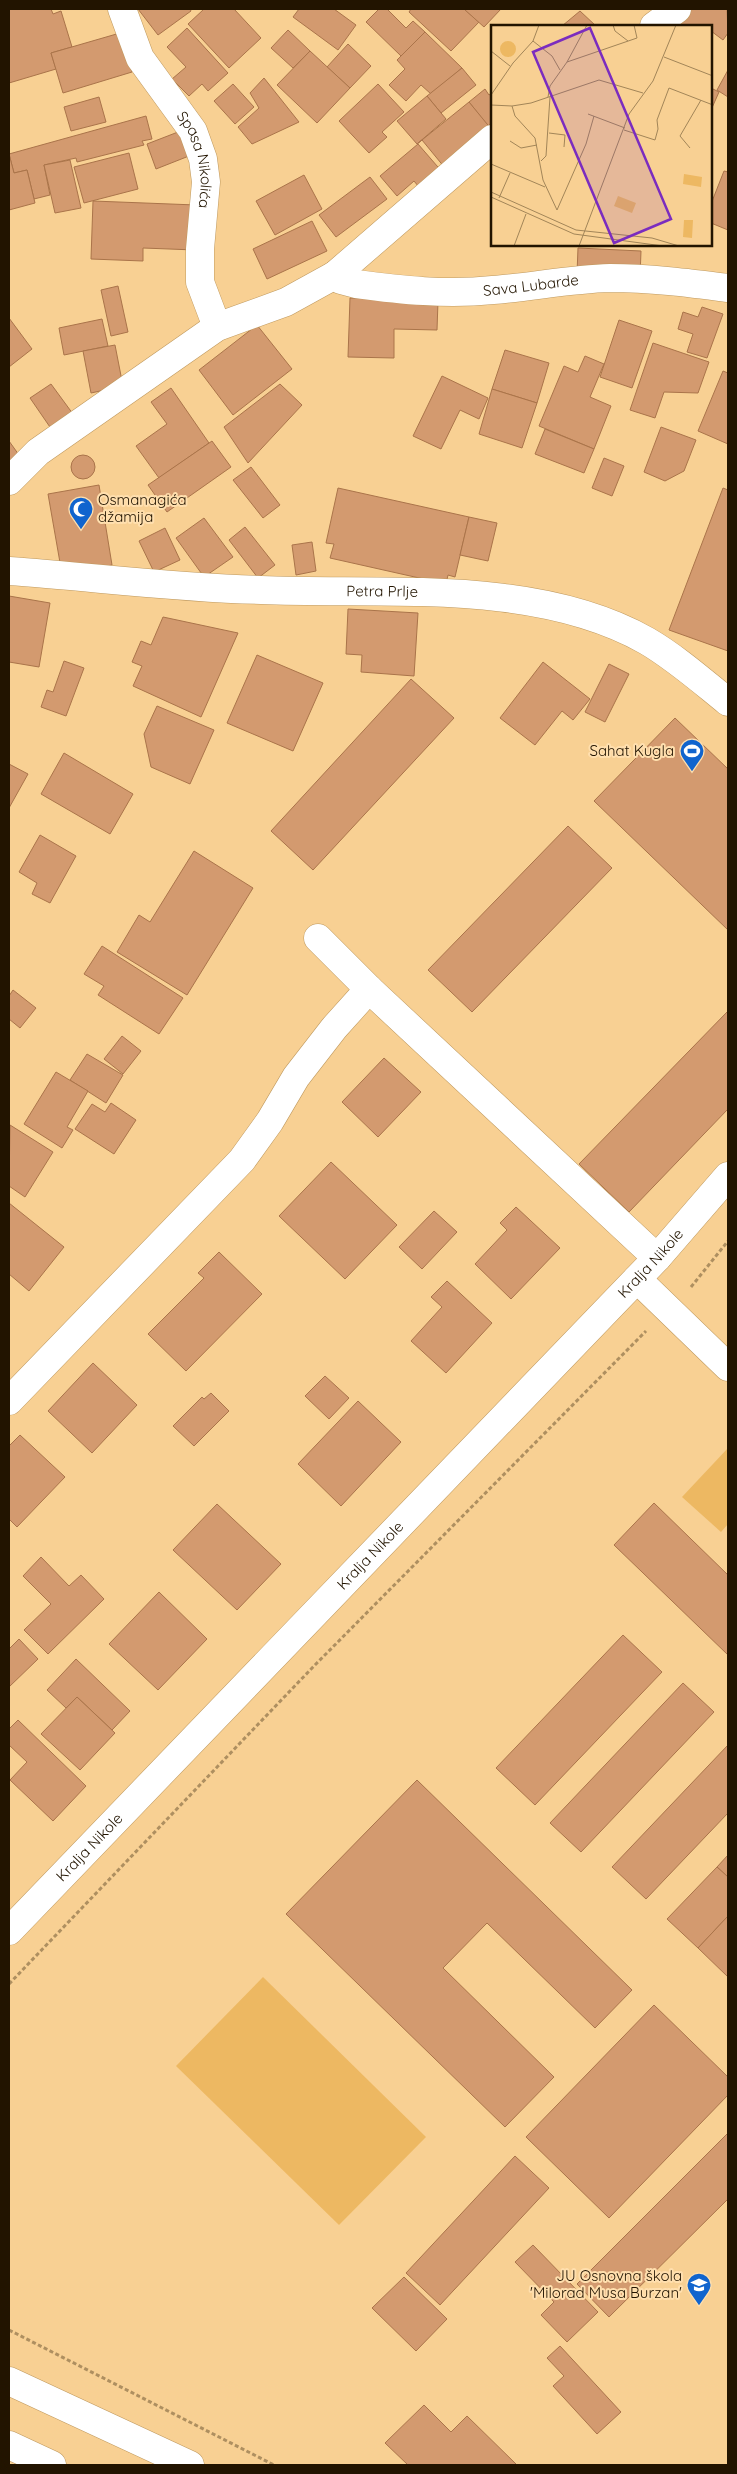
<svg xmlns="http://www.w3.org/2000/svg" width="737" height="2474" font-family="Quicksand,sans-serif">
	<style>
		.green { fill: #edb862 }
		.building { fill: #d39a6f; stroke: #aa744a }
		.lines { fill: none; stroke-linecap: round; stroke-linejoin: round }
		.minor-casing { stroke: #bf995e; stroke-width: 29 }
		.major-casing { stroke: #bf995e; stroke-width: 29 }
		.path { stroke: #ae8f60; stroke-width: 3; stroke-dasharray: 4 2.5; stroke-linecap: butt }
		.minor { stroke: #fff; stroke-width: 28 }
		.major { stroke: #fff; stroke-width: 28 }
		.labels { text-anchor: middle; stroke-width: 4; stroke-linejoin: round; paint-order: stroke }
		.street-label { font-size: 15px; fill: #221400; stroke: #ffdfae }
		.poi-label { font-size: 15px; fill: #221400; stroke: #ffdfae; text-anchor: end }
		.inset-road { fill: none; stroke: #a28558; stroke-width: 1 }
		.view { fill: #7b2cbf; fill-opacity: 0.15; stroke: #7b2cbf; stroke-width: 2.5 }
		.inset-edge { fill: none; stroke: #221400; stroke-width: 2.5 }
	</style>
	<rect width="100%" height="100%" fill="#f8d093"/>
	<g class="green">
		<path d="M728,1448v76l-7,8 -39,-35z"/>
		<path d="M263,1977l163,160 -87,88 -163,-159z"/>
	</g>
	<g class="building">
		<path d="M9,9h42l2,5 8,-3 11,36 -21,6 5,16 -47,14z"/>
		<path d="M138,9h52l1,2 -33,24z"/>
		<path d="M204,9h30l27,29 -32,30 -41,-44z"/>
		<path d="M299,9h35l22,16 -18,25 -45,-33z"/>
		<path d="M379,9h8l19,19 7,-7 12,11 -24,24 -35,-34z"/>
		<path d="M411,9h53l15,13 -28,29 -42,-39z"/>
		<path d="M464,9h37l-17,18z"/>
		<path d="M685,9h42l1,24 -5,7 -12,-9v-5h-40z"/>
		<path d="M580,11l16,15h-34z"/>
		<path d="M187,28l41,45 -20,18 -6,-7 -13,12 -17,-17 14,-12 -19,-20z"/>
		<path d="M288,30l22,21 -17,17 -22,-20z"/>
		<path d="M425,32l37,36 -31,26 -10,-9 -15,16 -17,-16 16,-16 -8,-9z"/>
		<path d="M120,33l12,39 -69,21 -12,-40z"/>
		<path d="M348,44l23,22 -21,22 -23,-21z"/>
		<path d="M310,51l40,37 -33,35 -40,-38z"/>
		<path d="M462,68l14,17 -35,28 -14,-17z"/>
		<path d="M728,70v27l-11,-7z"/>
		<path d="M264,78l35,44 -47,22 -14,-17 21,-19 -9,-15z"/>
		<path d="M233,84l21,23 -19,17 -21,-23z"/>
		<path d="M378,84l26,28 -22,20 5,5 -18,16 -30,-32z"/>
		<path d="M711,88l8,4 -8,18z"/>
		<path d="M485,89l4,6 3,-2v30l-4,3 -19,-24z"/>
		<path d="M427,96l19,23 -29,25 -20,-23z"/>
		<path d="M99,97l7,25 -35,9 -7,-24z"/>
		<path d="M469,102l23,28 -47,38 -23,-28 -5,4z"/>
		<path d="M146,116l6,23 -10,2 2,4 -67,17 -1,-4 -32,7 6,30 -16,4 -7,-29 -13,3 -5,-19z"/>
		<path d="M178,132l16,22 -38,15 -9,-25z"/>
		<path d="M418,144l26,30 -21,18 -9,-11 -17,15 -17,-20z"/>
		<path d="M129,153l9,36 -54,14 -10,-36z"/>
		<path d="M9,154l5,19 13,-3 8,33 -26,7z"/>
		<path d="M70,160l11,48 -26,5 -11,-48z"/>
		<path d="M724,171l4,1v58l-17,-7v-19z"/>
		<path d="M304,175l18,34 -47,26 -19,-34z"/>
		<path d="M370,177l17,22 -51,38 -17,-22z"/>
		<path d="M93,201l103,4 -1,45 -52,-2v13l-52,-2z"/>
		<path d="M312,221l15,30 -60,28 -14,-30z"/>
		<path d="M578,248l63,3 -1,26 -63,-3z"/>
		<path d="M118,286l10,46 -17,4 -10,-46z"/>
		<path d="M350,298l88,3 -1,29 -43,-1v29l-46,-1z"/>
		<path d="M702,307l21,7 -16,44 -20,-6 6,-18 -15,-5 5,-17 15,5z"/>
		<path d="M9,318l23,31 -23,18z"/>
		<path d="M102,319l6,27 -44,9 -5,-27z"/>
		<path d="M619,320l33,11 -20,57 -32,-11z"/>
		<path d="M257,325l35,44 -59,46 -34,-45z"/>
		<path d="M653,343l56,19 -11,31 -34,-1 -9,26 -25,-8z"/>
		<path d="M115,345l8,41 -32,7 -8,-42z"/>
		<path d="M505,350l44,13 -12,40 -45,-14z"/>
		<path d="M585,356l19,8 -14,33 21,9 -17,43 -55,-23 25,-60 14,6z"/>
		<path d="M723,371l5,2v71l-30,-13z"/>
		<path d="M442,376l46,22 -9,21 -19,-9 -19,39 -28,-13z"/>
		<path d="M51,384l22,30 -21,16 -22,-32z"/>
		<path d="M280,384l22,21 -54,58 -24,-36z"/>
		<path d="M171,388l38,55 -50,35 -23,-32 31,-22 -16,-22z"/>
		<path d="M492,389l45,14 -15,45 -43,-14z"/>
		<path d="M661,427l35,13 -12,31 -19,10 -21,-9z"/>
		<path d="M545,429l49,20 -10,24 -49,-19z"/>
		<path d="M9,441l10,14 -10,10z"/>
		<path d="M212,441l19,26 -64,45 -19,-27z"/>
		<circle cx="83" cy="467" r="12"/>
		<path d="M604,458l20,8 -12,30 -20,-8z"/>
		<path d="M251,467l29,38 -17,13 -30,-38z"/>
		<path d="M99,485l13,80 -50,9 -14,-80z"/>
		<path d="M338,488l131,29 -14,60 -7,-2 -2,9 -116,-26 4,-14 -8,-1z"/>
		<path d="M723,488l5,2v161l-59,-21z"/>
		<path d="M469,517l28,6 -9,38 -28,-6z"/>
		<path d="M204,518l29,39 -29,20 -28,-39z"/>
		<path d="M245,527l30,38 -17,13 -29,-38z"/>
		<path d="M165,528l15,32 -26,12 -15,-31z"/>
		<path d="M312,542l4,29 -20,4 -4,-30z"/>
		<path d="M9,596l41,7 -11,64 -30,-5z"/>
		<path d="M348,609l70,4 -4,63 -53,-4 1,-17 -16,-1z"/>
		<path d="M163,617l75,16 -37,84 -68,-31 9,-20 -10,-4 9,-21 10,4z"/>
		<path d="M257,655l66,28 -30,68 -66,-28z"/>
		<path d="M64,661l20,7 -18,48 -25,-9 6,-17 6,2z"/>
		<path d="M543,662l47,37 -17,21 -11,-9 -27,34 -35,-27z"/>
		<path d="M609,664l20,10 -24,48 -20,-10z"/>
		<path d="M411,679l43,39 -141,152 -42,-39z"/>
		<path d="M157,706l57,24 -24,54 -39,-17 -7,-33z"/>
		<path d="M675,718l53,51v161l-134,-129z"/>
		<path d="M64,753l69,41 -23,40 -69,-40z"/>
		<path d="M9,764l19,10 -19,34z"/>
		<path d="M568,826l44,42 -140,144 -44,-42z"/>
		<path d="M40,835l36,21 -26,47 -18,-9 5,-11 -18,-11z"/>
		<path d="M194,851l59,37 -66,107 -70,-43 22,-37 11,7z"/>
		<path d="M102,946l81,52 -24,36 -61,-39 6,-9 -20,-12z"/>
		<path d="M13,990l23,18 -16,20 -11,-9v-23z"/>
		<path d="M728,1011v98l-99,103 -50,-48z"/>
		<path d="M122,1036l19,15 -18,23 -19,-15z"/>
		<path d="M87,1054l36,21 -17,28 -36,-23z"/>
		<path d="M384,1058l37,34 -43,45 -36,-35z"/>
		<path d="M56,1072l32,19 -21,36 6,3 -11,18 -38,-24z"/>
		<path d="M111,1103l25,17 -22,34 -39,-25 17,-25 13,8z"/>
		<path d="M10,1125l43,27 -28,45 -16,-11z"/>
		<path d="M331,1162l66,63 -52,54 -66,-63z"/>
		<path d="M9,1203l55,44 -35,44 -20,-17z"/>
		<path d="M516,1207l44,41 -49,51 -36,-35 32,-34 -7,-7z"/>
		<path d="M434,1211l23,21 -35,37 -23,-22z"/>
		<path d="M219,1252l43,42 -76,77 -38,-37 56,-56 -6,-5z"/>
		<path d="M447,1281l45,42 -46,50 -35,-32 31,-34 -11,-10z"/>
		<path d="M93,1363l44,42 -45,48 -44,-42z"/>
		<path d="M325,1376l24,22 -20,21 -24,-23z"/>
		<path d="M211,1393l18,18 -35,35 -21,-20 29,-29 2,2z"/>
		<path d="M358,1401l43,41 -60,64 -43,-42z"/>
		<path d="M20,1435l45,42 -48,50 -8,-8v-73z"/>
		<path d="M654,1503l74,72v80l-114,-110z"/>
		<path d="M217,1504l64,60 -44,46 -64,-60z"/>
		<path d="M41,1557l28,29 12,-11 23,24 -56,55 -24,-24 27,-26 -28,-28z"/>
		<path d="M159,1592l48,47 -49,51 -49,-46z"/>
		<path d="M623,1635l39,37 -127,133 -39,-37z"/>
		<path d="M19,1639l19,20 -29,28v-38z"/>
		<path d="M76,1659l54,52 -18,19 -35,-33 -11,11 -19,-18z"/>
		<path d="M683,1683l31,29 -133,140 -31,-29z"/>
		<path d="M77,1697l38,36 -35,37 -39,-36z"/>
		<path d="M18,1720l68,66 -33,35 -43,-41 17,-18 -18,-17v-16z"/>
		<path d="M728,1745v68l-82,86 -34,-32z"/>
		<path d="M417,1780l215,210 -37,38 -108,-105 -44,45 111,109 -49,50 -219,-213z"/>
		<path d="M728,1855v22l-11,-10z"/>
		<path d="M717,1867l11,10v39l-30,32 -31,-29z"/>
		<path d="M728,1916v61l-30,-29z"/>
		<path d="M654,2005l74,72v18l-119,123 -83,-81z"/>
		<path d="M728,2133v66l-119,118 -32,-33z"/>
		<path d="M515,2156l34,32 -109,117 -34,-32z"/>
		<path d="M533,2245l65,67 -31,30 -26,-27 13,-13 -39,-40z"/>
		<path d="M404,2277l43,42 -31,32 -44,-43z"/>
		<path d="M560,2346l61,66 -24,22 -44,-48 11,-10 -17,-18z"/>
		<path d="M424,2405l27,27 16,-16 50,49h-109l-23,-22z"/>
	</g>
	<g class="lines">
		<defs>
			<g id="minor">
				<path id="s1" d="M122,9l18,49 53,73 10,28 3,23 -6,67v33l17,45"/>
				<path d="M654,26l23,-17"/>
				<path id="s2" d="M335,275l6,5 15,4c45,6 91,11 137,6 39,-3 77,-11 117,-12 40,0 79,5 118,10"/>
				<path d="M9,481l29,-29 179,-125 69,-25 49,-27 157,-136"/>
				<path id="s3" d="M9,571c84,6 168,17 252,19 123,5 275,-12 386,51 29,17 55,40 81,61"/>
				<path d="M318,938l51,51 288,269"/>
				<path d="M637,1279l91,88"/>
				<path d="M9,1401l233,-241 28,-39 26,-44 38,-49 35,-39"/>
				<path id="s4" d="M9,1931l648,-673 71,-82"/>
			</g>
			<g id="major">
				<path d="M9,2381l181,84"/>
				<path d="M9,2445l43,20"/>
			</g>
		</defs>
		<use href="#minor" class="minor-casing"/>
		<use href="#major" class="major-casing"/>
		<g class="path">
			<path d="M691,1287l37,-46"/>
			<path d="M9,1984l304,-317 333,-336"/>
			<path d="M9,2330l265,135"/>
		</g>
		<use href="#minor" class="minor"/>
		<use href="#major" class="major"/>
	</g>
	<defs>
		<symbol id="mosque-pin" viewBox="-11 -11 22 30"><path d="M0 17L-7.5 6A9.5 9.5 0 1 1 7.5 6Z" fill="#1064ce" stroke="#ffdfae"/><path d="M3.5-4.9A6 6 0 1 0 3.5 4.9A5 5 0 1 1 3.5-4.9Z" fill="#fff"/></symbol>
		<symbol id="stadium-pin" viewBox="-11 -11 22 30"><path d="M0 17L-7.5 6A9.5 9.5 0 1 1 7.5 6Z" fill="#1064ce" stroke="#ffdfae"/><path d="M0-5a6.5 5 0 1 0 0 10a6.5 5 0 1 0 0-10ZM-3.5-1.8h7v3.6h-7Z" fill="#fff"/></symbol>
		<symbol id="school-pin" viewBox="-11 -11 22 30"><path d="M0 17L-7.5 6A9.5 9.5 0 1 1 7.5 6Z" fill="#1064ce" stroke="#ffdfae"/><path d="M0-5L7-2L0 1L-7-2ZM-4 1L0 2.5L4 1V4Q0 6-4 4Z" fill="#fff"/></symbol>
	</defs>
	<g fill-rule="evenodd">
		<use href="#mosque-pin" x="67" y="495" width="28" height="38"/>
		<use href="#stadium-pin" x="678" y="737" width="28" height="38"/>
		<use href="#school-pin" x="685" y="2271" width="28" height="38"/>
	</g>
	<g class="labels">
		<g class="street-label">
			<text dy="5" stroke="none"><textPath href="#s1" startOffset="171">Spasa Nikolića</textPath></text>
			<text dy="5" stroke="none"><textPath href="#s2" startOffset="199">Sava Lubarde</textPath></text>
			<text dy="5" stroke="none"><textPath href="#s3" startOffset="374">Petra Prlje</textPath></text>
			<text dy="5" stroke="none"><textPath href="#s4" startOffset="926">Kralja Nikole</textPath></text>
			<text dy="5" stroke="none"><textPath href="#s4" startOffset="521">Kralja Nikole</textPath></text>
			<text dy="5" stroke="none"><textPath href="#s4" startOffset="116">Kralja Nikole</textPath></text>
		</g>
		<g class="poi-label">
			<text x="98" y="505" text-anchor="start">Osmanagića<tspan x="98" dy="17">džamija</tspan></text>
			<text x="674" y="756">Sahat Kugla</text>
			<text x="682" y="2281">JU Osnovna škola<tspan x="682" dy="17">'Milorad Musa Burzan'</tspan></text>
		</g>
	</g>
	<g transform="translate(491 25)">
		<rect width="221" height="221" fill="#f8d093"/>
		<path d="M9 24a8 8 0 1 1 16 0a8 8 0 1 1-16 0ZM193,149l18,3 -1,10 -18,-3zM127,171l18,7 -4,10 -18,-7zM193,195h9l-1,18 -9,-1z" fill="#edb862"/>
		<path class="inset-road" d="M122,0l2,6 13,10M42,16l19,15 8,14M0,26l19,15M173,32l49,19M76,37l70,-24 -3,-13M0,70l22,-32 20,-22 6,-16M57,72l2,-11 17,-24 20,-37M0,80l21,1 19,-3 68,-23 44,13M21,81l3,10 20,22 8,42 14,30 29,-66 8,-28M97,89l37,14M133,105l31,10 3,-11 -1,-9 12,-32 44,17M58,108l16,2 -1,12M19,116l11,7 16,-3M199,123l-10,-12 21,-36M50,136l5,-5 4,-59M0,139l54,23M0,167l85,38 76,8 27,8M0,172l83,37 89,12M8,173l11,-25M23,221l12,-32M88,221l50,-132 24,-33 23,-56"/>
		<path class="view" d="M99,3l81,191 -57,24 -81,-191z"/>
		<rect width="221" height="221" class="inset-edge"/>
	</g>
	<rect width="737" height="2474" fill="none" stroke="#221400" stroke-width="20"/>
</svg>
